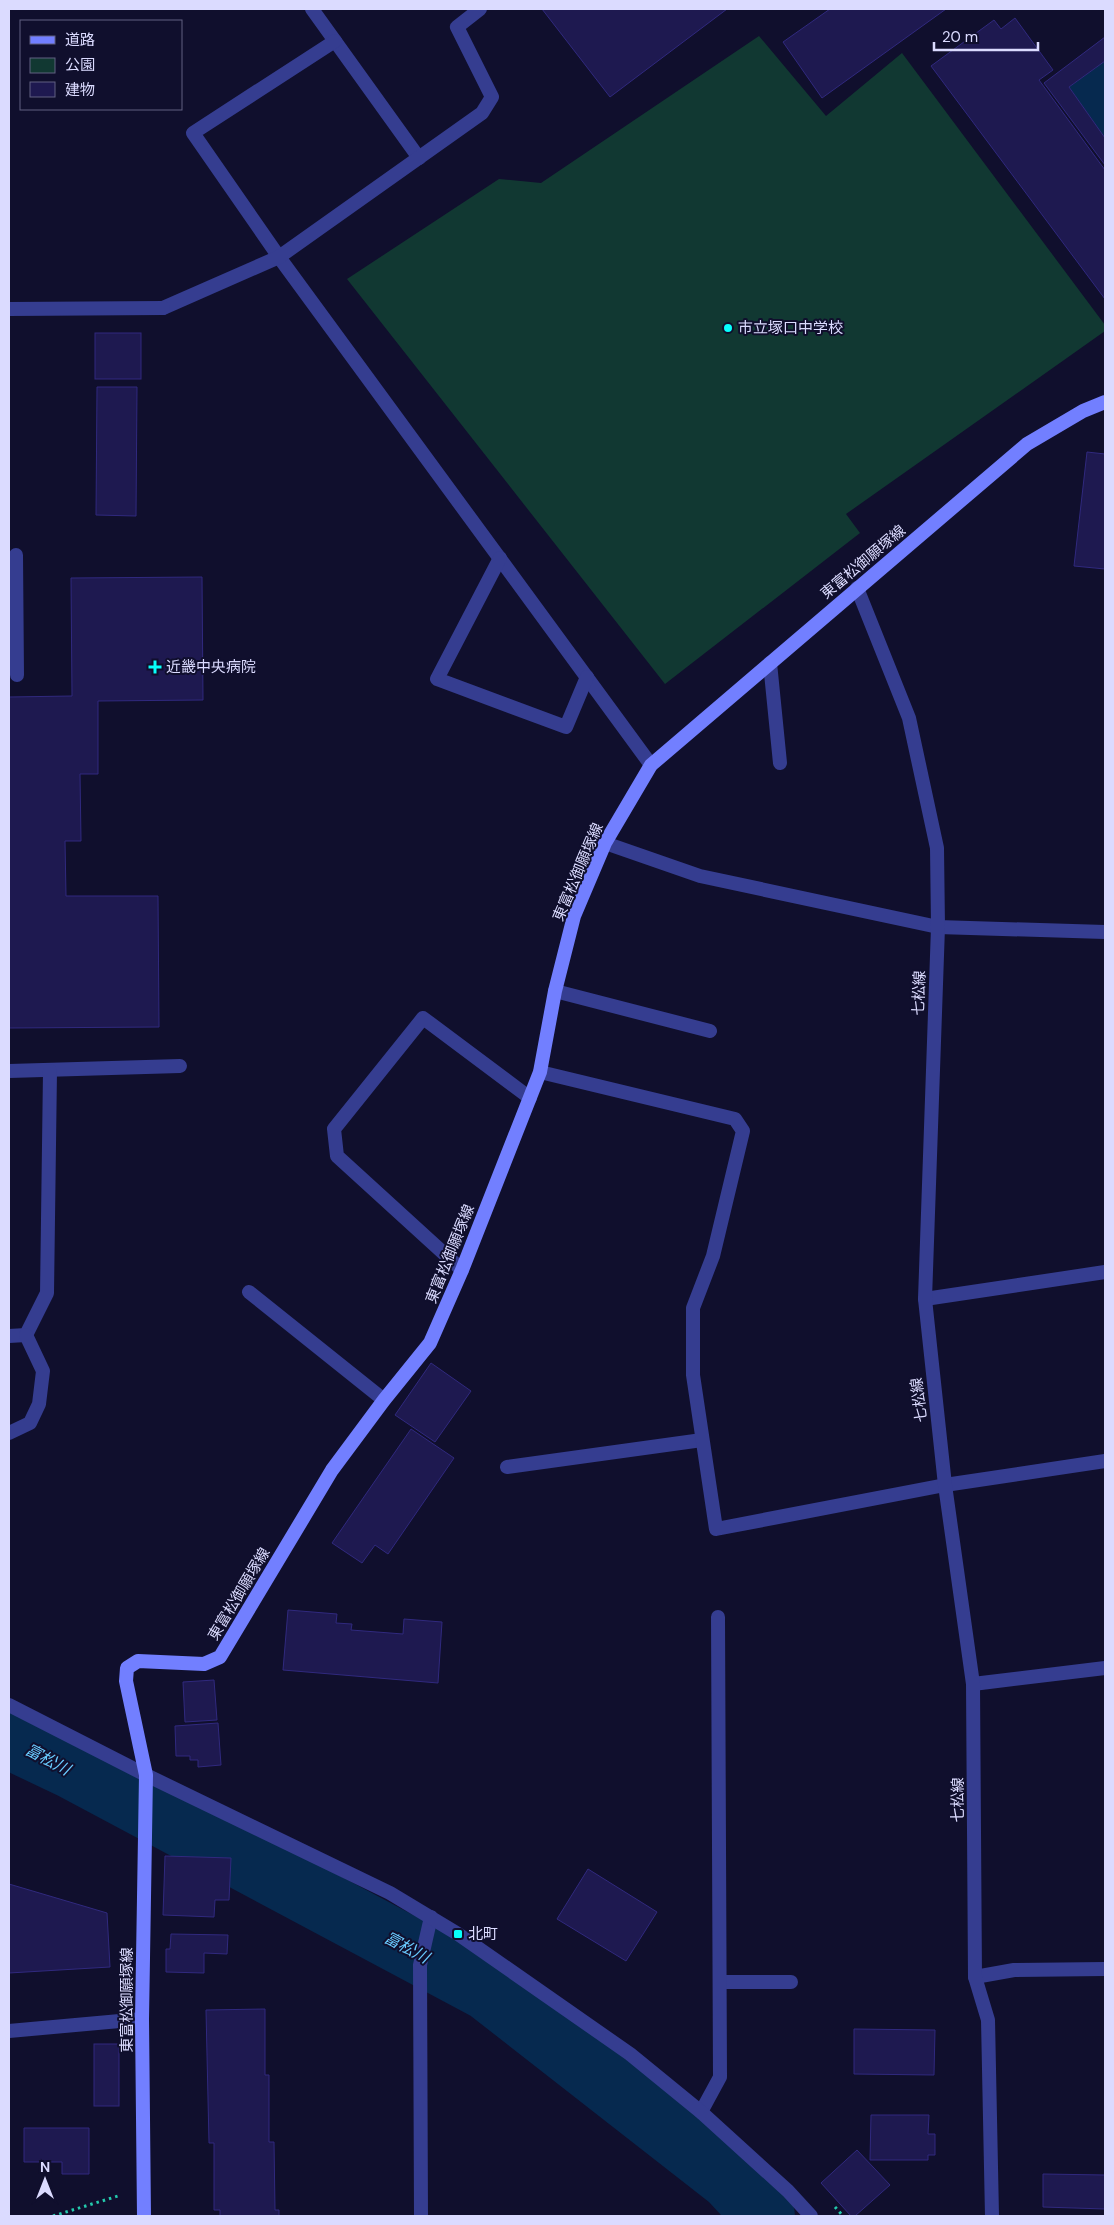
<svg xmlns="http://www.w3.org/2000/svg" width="1114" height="2225" font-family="'DM Sans','Noto Sans JP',sans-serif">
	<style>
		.green { fill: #113832 }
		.water { fill: #06294f }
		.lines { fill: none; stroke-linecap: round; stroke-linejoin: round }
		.river { stroke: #06294f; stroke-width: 62 }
		.building { fill: #1e1950; stroke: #30297e }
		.path { stroke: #24c9ac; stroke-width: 3; stroke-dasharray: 2.5 4; stroke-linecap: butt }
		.service { stroke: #353d90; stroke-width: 14 }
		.minor { stroke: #353d90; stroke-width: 14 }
		.tertiary { stroke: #353d90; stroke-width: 14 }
		.secondary { stroke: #727fff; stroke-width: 14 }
		.poi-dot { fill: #07fffb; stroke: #100f2d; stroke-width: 2 }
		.labels { text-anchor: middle; stroke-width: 4; stroke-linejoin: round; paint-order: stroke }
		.poi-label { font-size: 15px; fill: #dbdbff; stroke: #100f2d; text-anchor: start }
		.street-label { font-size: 15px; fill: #dbdbff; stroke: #100f2d }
		.water-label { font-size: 16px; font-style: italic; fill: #69cbff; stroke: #100f2d }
	</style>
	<rect width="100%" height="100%" fill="#100f2d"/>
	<path class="green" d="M759,36l67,80 76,-63 203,272v6l-259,183 14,19 -195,151 -318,-405 152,-100 42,4z"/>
	<path class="water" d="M1105,61v77l-36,-51z"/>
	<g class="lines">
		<path class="river" d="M9,1738l61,29 418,223 242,189 34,37"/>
	</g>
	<g class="building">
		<path d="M542,9h185l-117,88z"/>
		<path d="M830,9h116l-124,89 -39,-56z"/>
		<path d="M1015,18l38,52 -14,10 66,90v129l-174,-233 63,-46 7,9z"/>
		<path d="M1105,37v24l-36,26 36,51v27l-61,-82z"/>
		<rect x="95" y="333" width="46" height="46"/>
		<path d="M97,387h40l-1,129 -40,-1z"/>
		<path d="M1087,452l18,2v115l-31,-3z"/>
		<path d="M202,577l1,123 -105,1v73h-18l1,67h-16l1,55h92l1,131 -150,1v-331l63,-1 -1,-118z"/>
		<path d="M431,1363l40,28 -36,51 -40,-27z"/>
		<path d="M411,1429l43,29 -66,96 -13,-9 -13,18 -30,-20z"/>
		<path d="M288,1610l49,4 -1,9 16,1 -1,6 52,4 1,-15 38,3 -4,61 -155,-13z"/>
		<path d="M214,1680l3,40 -32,2 -2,-40z"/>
		<path d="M218,1723l3,42 -23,2v-7h-8v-4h-14l-1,-30z"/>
		<path d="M165,1856l66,2 -2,42h-14l-1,17 -51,-2z"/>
		<path d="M588,1869l69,43 -31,49 -69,-42z"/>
		<path d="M9,1884l98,29 3,54 -101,6z"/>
		<path d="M171,1934l57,1 -1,19 -23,-1v20l-38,-1v-23h4z"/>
		<path d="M265,2009v66h4v67h5l1,68h4v6h-59v-6h-6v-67h-5l-3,-133z"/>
		<path d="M854,2029l81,1 -1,45 -80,-1z"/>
		<rect x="94" y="2044" width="25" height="62"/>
		<path d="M871,2115h58l-1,19h7v21h-7v5h-58z"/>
		<path d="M24,2128h65v46h-27v-12h-38z"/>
		<path d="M857,2150l33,35 -35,31h-4l-30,-33z"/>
		<path d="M1043,2174l62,1v34l-62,-2z"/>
	</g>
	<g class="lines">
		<g class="path">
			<path d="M835,2207l8,9"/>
			<path d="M53,2216l65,-20"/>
		</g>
		<g class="service">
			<path d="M16,555l1,120"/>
			<path d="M555,991l155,40"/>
			<path d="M249,1292l135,108"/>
			<path d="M507,1467l195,-27"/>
			<path d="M720,1982h71"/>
			<path d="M701,2112l19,-35 -2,-460"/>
		</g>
		<g class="minor">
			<path d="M312,9l107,149"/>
			<path d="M335,41l-142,92 86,124 372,508"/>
			<path d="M163,308l116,-51 203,-144 10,-16 -35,-70 23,-18"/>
			<path d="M500,558l-63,121 129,48 21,-50"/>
			<path d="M770,663l10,100"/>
			<path d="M605,843l95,33 238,51 167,5"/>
			<path d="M9,1071l171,-5"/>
			<path d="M540,1072l195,47 8,12 -30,125 -20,52v67l23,154 229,-44 160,-24"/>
			<path d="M462,1270l-125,-114 -3,-27 89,-111 107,80"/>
			<path d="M925,1299l180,-27"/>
			<path d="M9,1336l17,-1 21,-42 3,-222"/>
			<path d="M9,1433l21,-10 9,-19 4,-33 -17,-36"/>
			<path d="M973,1684l132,-16"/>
			<path d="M975,1977l39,-7 91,-1"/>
			<path d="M9,2031l133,-12"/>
			<path d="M421,2216l-1,-251 11,-48"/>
		</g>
		<g class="tertiary">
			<path d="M9,309l154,-1"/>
			<path d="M857,588l52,130 28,130 1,79 -13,372 20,186 28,199 2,293 13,43 4,196"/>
			<path d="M9,1705l137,70 244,118 68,41 172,120 71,58 87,79 23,25"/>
		</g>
		<path class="secondary" d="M144,2216l-2,-197 4,-244 -20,-94 1,-13 11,-7 66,3 16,-7 112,-187 52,-70 46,-57 32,-73 78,-198 15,-81 19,-75 31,-73 46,-78 376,-321 56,-33 22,-9"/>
	</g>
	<g class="poi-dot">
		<circle cx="728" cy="328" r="5"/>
		<path d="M152.5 659.5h5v5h5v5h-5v5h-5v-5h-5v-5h5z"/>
		<rect x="453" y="1929" width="10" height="10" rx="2.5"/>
	</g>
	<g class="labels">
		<g class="poi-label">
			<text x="738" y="333">市立塚口中学校</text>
			<text x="166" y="672">近畿中央病院</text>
			<text x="468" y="1939">北町</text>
		</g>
		<g class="street-label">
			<text transform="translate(863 562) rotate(-40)" y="5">東富松御願塚線</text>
			<text transform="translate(578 872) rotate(-67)" y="5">東富松御願塚線</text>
			<text transform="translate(919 993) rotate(-88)" y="5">七松線</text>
			<text transform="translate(450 1254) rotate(-68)" y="5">東富松御願塚線</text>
			<text transform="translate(919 1400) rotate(-97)" y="5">七松線</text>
			<text transform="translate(239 1594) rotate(-59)" y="5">東富松御願塚線</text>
			<text transform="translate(958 1800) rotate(-90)" y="5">七松線</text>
			<text transform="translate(127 2000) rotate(-90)" y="5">東富松御願塚線</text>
		</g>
		<g class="water-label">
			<text transform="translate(48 1759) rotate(28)" y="6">富松川</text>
			<text transform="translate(407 1947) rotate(28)" y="6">富松川</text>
		</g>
	</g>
	<rect width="1114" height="2225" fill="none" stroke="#dbdbff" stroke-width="20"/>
	<rect x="20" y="20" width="162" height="90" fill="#100f2d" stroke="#616181"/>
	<rect x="30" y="36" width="25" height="8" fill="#727fff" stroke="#616181"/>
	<text x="65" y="45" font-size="15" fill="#dbdbff">道路</text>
	<rect x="30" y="58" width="25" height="15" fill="#113832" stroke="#616181"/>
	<text x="65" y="70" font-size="15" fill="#dbdbff">公園</text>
	<rect x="30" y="82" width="25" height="15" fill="#1e1950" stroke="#616181"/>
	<text x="65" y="95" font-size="15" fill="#dbdbff">建物</text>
	<g transform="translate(45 2180)" stroke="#100f2d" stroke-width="4" paint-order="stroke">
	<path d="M0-4L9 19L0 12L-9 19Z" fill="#dbdbff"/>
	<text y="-8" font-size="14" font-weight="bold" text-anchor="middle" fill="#dbdbff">N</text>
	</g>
	<path d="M934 42v8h104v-8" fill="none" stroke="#dbdbff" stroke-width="2.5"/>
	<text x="942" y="42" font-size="15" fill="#dbdbff" stroke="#100f2d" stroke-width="4" paint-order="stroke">20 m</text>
</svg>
